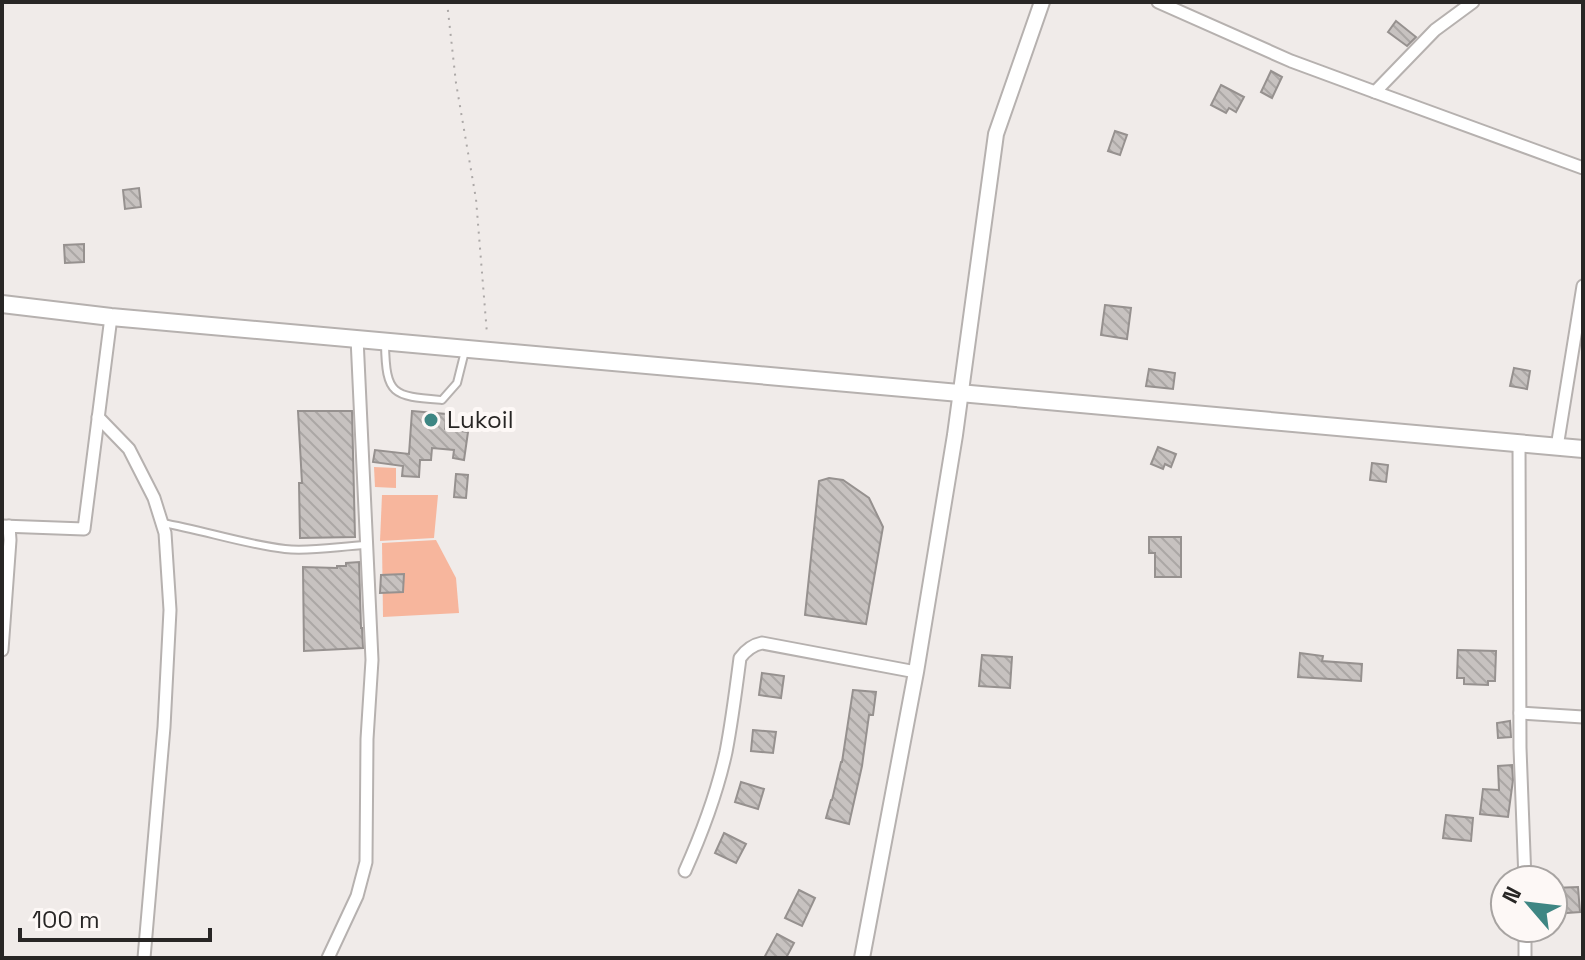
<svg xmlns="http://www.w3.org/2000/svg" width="1585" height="960" font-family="'Space Grotesk',sans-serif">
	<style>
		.park { fill: #f7b69d }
		.building { fill: url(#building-back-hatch); stroke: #96918f; stroke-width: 2 }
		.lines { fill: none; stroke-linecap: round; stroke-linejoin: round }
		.service-casing { stroke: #b6b1af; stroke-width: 10 }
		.minor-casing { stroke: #b6b1af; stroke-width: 15 }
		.tertiary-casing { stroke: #b6b1af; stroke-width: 18 }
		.secondary-casing { stroke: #b6b1af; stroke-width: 20 }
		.path { stroke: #aca8a7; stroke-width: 2; stroke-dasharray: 2 6; stroke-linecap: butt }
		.service { stroke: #fff; stroke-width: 6 }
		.minor { stroke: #fff; stroke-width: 11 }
		.tertiary { stroke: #fff; stroke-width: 14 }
		.secondary { stroke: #fff; stroke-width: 16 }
		.poi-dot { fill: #3e8683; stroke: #fdf8f6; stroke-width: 3 }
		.labels { text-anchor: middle; stroke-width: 8; stroke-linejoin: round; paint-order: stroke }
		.poi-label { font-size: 24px; fill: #282625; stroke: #fdf8f6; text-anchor: start }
	</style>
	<defs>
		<pattern id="building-back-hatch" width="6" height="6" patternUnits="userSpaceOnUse" patternTransform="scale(2)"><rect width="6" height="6" fill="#c7c2c0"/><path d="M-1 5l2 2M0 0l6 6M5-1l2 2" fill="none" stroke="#aba7a5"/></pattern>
	</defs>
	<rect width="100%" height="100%" fill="#f0ebe9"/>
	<g class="park">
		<path d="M374,467l22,1v20l-21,-1z"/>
		<path d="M382,495h56l-4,43 -54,3z"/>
		<path d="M436,540l20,38 3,35 -76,4 -1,-74z"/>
	</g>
	<g class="building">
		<path d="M1396,21l20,16 -9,9 -19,-14z"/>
		<path d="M1271,71l11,6 -10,21 -11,-6z"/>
		<path d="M1221,85l23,12 -8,15 -7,-4 -3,5 -15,-8z"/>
		<path d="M1115,131l12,4 -7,20 -12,-4z"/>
		<path d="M139,188l2,19 -16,2 -2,-19z"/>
		<path d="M84,244v18l-19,1 -1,-18z"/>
		<path d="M1105,305l26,3 -4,31 -26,-4z"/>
		<path d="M1514,368l16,3 -3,18 -17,-3z"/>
		<path d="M1149,369l26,4 -2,16 -27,-3z"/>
		<path d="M298,411h54l3,126 -55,1 -1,-55h3z"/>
		<path d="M412,411l34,3 -1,15 23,3 -4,28 -11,-2 1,-8 -22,-2 -1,12h-11l-1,17 -17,-1 1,-10 -30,-4 2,-12 34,4z"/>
		<path d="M1158,447l18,7 -5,13 -6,-3 -2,5 -12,-5z"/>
		<path d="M1372,463l16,2 -2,17 -16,-2z"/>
		<path d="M456,474l12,1 -2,23 -12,-1z"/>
		<path d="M829,478l14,2 26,18 14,29 -17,97 -61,-9 14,-134z"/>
		<path d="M1149,537h32v40h-26v-24h-6z"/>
		<path d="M359,562l2,66h1l1,20 -59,3 -1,-84 34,1v-2h9v-3z"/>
		<path d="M404,574l-1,18 -23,1 1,-18z"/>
		<path d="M1458,650l38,1 -1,30h-7v4l-24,-1v-6h-7z"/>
		<path d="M1300,653l23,3 -1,5 40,3 -1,17 -63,-4z"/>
		<path d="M982,655l30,2 -2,31 -31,-2z"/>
		<path d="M762,673l22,3 -3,22 -22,-3z"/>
		<path d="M853,690l23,2 -3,23h-4l-7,51 -13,58 -23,-6 5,-18h1l9,-38h1z"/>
		<path d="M1510,721l1,16 -13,1 -1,-15z"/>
		<path d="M753,730l23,2 -3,21 -22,-2z"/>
		<path d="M1512,765l1,15 -5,37 -28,-3 3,-25 16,1 -1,-24z"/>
		<path d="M741,782l23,7 -6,20 -23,-7z"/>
		<path d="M1446,815l27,3 -2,23 -28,-3z"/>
		<path d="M724,833l22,11 -10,19 -21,-10z"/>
		<path d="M1578,887l2,25 -27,2v-26z"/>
		<path d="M799,890l16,8 -13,28 -17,-8z"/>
		<path d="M777,934l17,9 -8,15h-22z"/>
	</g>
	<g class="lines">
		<defs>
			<g id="service">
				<path d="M385,344c1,52 8,52 57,56l15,-17 8,-32"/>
				<path d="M162,523c41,7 81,21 123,26 25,3 56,-3 81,-4"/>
			</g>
			<g id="minor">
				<path d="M1158,2l133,59 84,31"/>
				<path d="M1473,2l-38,28 -60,62 208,76"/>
				<path d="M98,417l31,32 25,49 11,35 5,77 -6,117 -20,231"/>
				<path d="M1519,443l1,305 5,132"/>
				<path d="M1557,447l26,-161"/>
				<path d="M2,526l82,3 27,-212"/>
				<path d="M2,650l8,-110 -1,-14"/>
				<path d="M1520,713l63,4"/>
				<path d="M685,871c17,-38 32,-78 41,-119 6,-31 10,-63 14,-94 6,-8 12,-13 22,-15l154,29"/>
				<path d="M328,958l29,-62 9,-34 1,-123 5,-79 -15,-322"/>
				<path d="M1525,958v-30"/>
			</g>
			<path id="tertiary" d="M862,958l54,-286 39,-237 41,-301 46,-132"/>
			<path id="secondary" d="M2,304l109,13 1472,132"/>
		</defs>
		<use href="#service" class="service-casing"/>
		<use href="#minor" class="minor-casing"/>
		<use href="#tertiary" class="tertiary-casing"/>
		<use href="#secondary" class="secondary-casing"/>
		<path class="path" d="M447,2l9,81 20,116 11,135"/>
		<use href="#service" class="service"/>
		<use href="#minor" class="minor"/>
		<use href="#tertiary" class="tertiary"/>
		<use href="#secondary" class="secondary"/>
	</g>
	<circle class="poi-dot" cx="431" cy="420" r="8"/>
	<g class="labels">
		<g class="poi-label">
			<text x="447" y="428">Lukoil</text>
		</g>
	</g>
	<rect width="1585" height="960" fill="none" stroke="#282625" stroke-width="8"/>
	<g transform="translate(1529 904) rotate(298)"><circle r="38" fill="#fdf8f6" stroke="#a8a4a2" stroke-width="2"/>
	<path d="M0-6L14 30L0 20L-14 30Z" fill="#3e8683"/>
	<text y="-12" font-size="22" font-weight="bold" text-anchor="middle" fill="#282625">N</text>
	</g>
	<path d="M20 928v12h190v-12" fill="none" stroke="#282625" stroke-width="4"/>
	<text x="32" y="928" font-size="24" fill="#282625" stroke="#fdf8f6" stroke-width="6" paint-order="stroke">100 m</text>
</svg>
